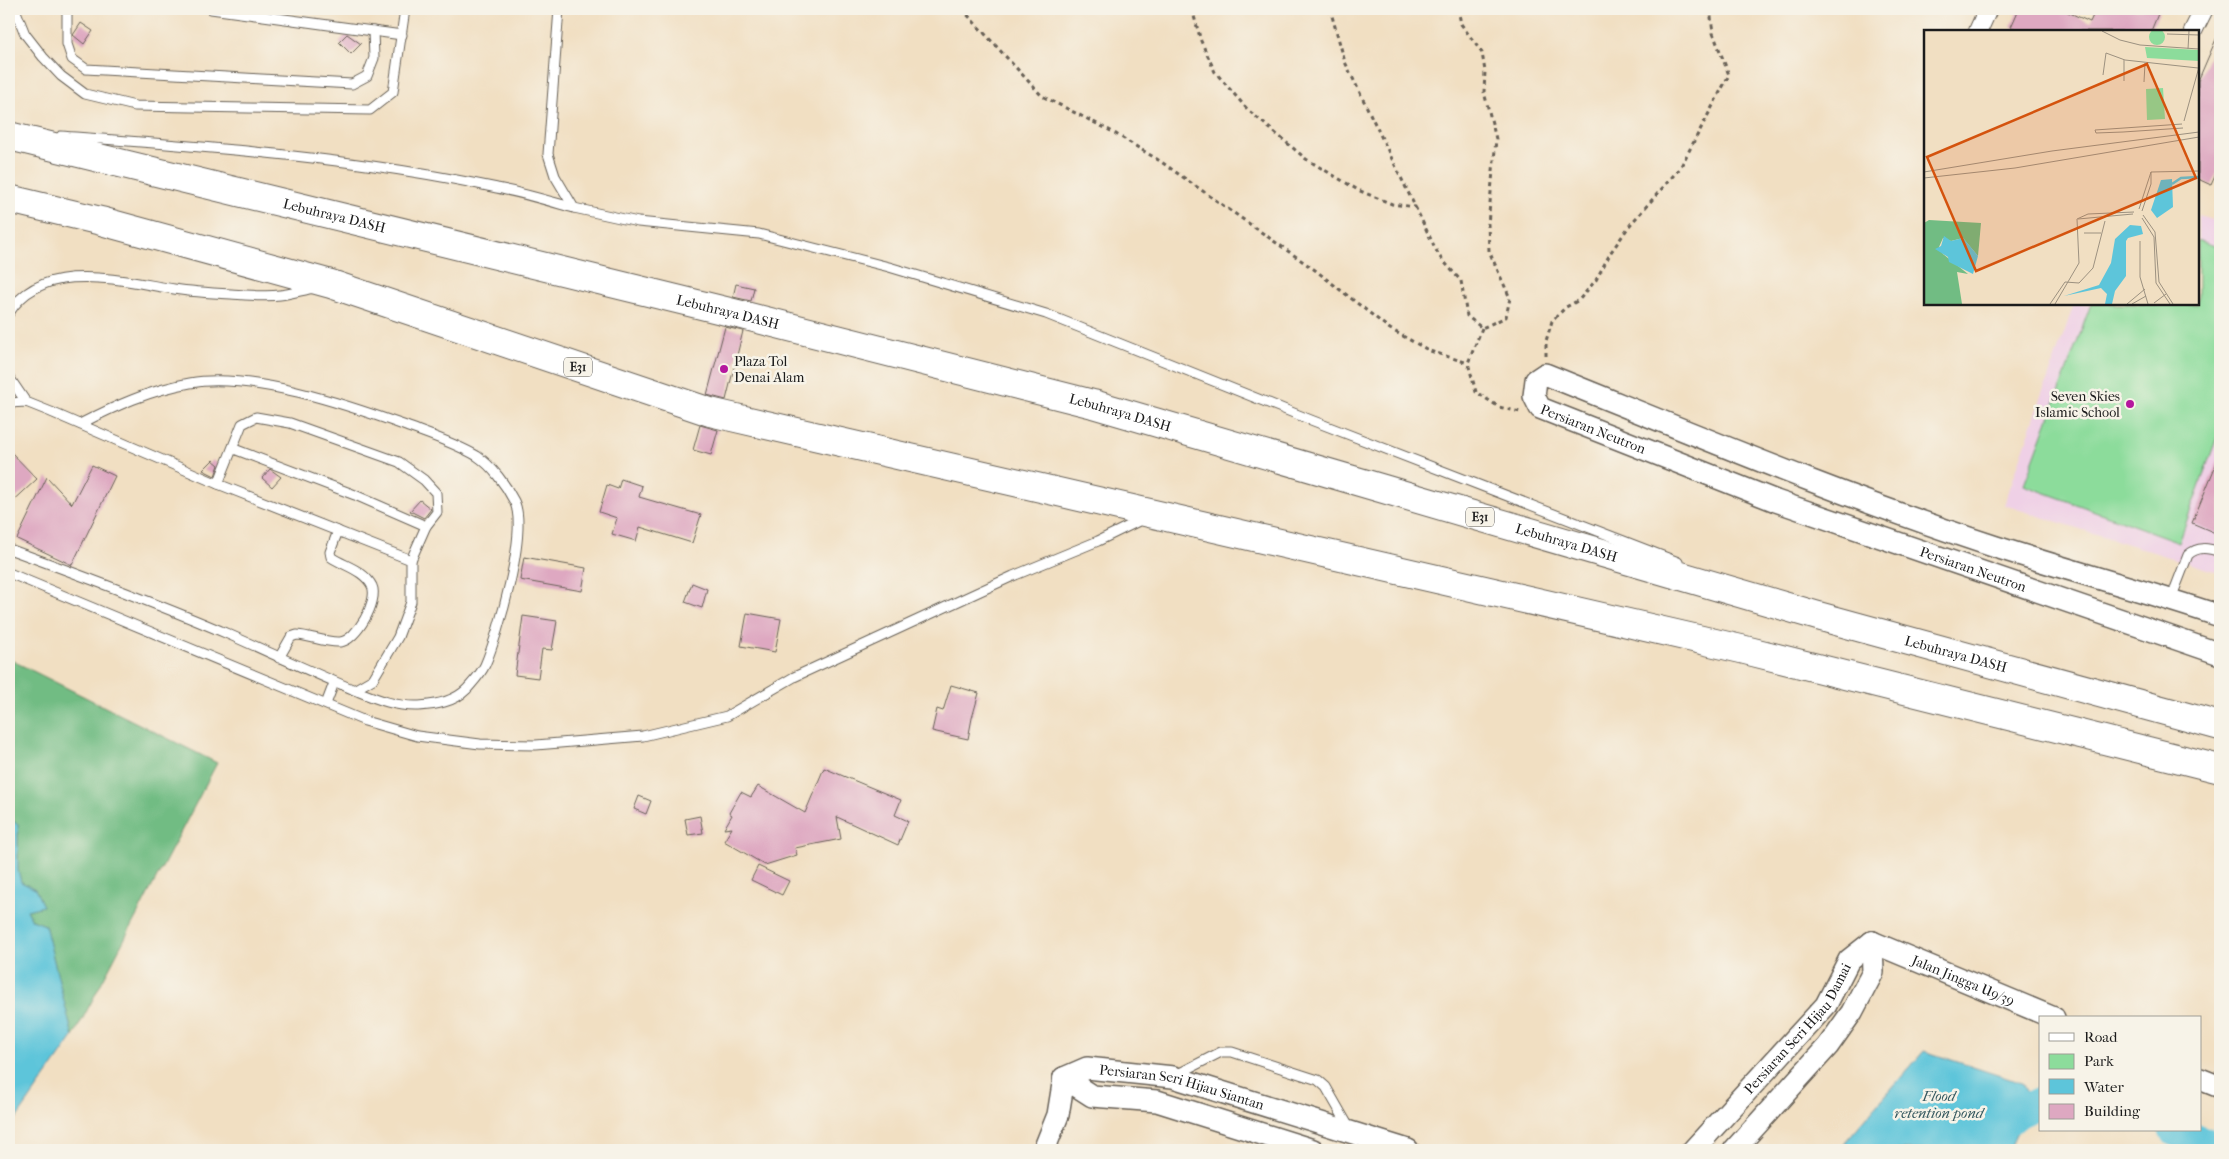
<svg xmlns="http://www.w3.org/2000/svg" width="2229" height="1159" font-family="'IM FELL French Canon',serif">
	<style>
		.built { fill: #efd0e6 }
		.green { fill: #8cdc9b; stroke: #547c5c }
		.forest { fill: #71bc83; stroke: #466c50 }
		.water { fill: #5dc5da; stroke: #3c707b }
		.lines { fill: none; stroke-linecap: round; stroke-linejoin: round }
		.river { stroke: #5dc5da; stroke-width: 31 }
		.building { fill: #dea8c1 }
		.service-casing { stroke: #676056; stroke-width: 11 }
		.minor-casing { stroke: #676056; stroke-width: 20 }
		.tertiary-casing { stroke: #676056; stroke-width: 24 }
		.motorway-casing { stroke: #676056; stroke-width: 30 }
		.path { stroke: #676056; stroke-width: 3; stroke-dasharray: 4 4; stroke-linecap: butt }
		.service { stroke: #fff; stroke-width: 9 }
		.minor { stroke: #fff; stroke-width: 18 }
		.tertiary { stroke: #fff; stroke-width: 21 }
		.motorway { stroke: #fff; stroke-width: 28 }
		.poi-dot { fill: #b5179e; stroke: #f7f3e8; stroke-width: 2 }
		.labels { text-anchor: middle; stroke-width: 5; stroke-linejoin: round; paint-order: stroke }
		.shield { fill: #f7f3e8; stroke: #5e5c59; stroke-width: 1 }
		.shield-label { font-size: 12px; font-weight: bold; fill: #1c1c1c }
		.street-label { font-size: 14px; fill: #1c1c1c; stroke: #f7f3e8 }
		.poi-label { font-size: 14px; fill: #1c1c1c; stroke: #f7f3e8; text-anchor: start }
		.water-label { font-size: 15px; font-style: italic; fill: #33575e; stroke: #f7f3e8 }
		.inset-river { fill: none; stroke: #5dc5da; stroke-width: 2.5 }
		.inset-road { fill: none; stroke: #9c9180; stroke-width: 1 }
		.view { fill: #d4530e; fill-opacity: 0.15; stroke: #d4530e; stroke-width: 2.5 }
		.inset-edge { fill: none; stroke: #1c1c1c; stroke-width: 2.5 }
	</style>
	<rect width="100%" height="100%" fill="#f7f3e8"/>
	<filter id="ink" filterUnits="userSpaceOnUse"><feTurbulence type="fractalNoise" baseFrequency=".02" numOctaves="2"/><feDisplacementMap in="SourceGraphic" scale="10" xChannelSelector="R" yChannelSelector="G"/><feConvolveMatrix kernelMatrix="1 2 1 2 8 2 1 2 1" color-interpolation-filters="sRGB"/></filter>
	<filter id="wash" filterUnits="userSpaceOnUse"><feTurbulence type="fractalNoise" baseFrequency=".0096" numOctaves="4" result="noise"/><feDisplacementMap in="SourceGraphic" scale="20" xChannelSelector="R" yChannelSelector="G"/><feGaussianBlur stdDeviation="1.12" result="paint"/><feColorMatrix in="noise" values="0 0 0 0 0 0 0 0 0 0 0 0 0 0 0 0 0 1.4 0 .05"/><feComposite in="paint" operator="in"/></filter>
	<g filter="url(#wash)">
		<rect width="100%" height="100%" fill="#f1dfc2"/>
		<path class="built" d="M2198,215l22,8v350l-216,-68 70,-201h124z"/>
		<path class="green" d="M2198,240l22,8v181l-41,113 -155,-57 67,-181h107z"/>
		<path class="forest" d="M9,659l208,104 -144,274 -28,-112 -13,-5 -5,-10 16,-4 -8,-17 -14,-7 -3,-12v-45l-9,-7z"/>
		<g class="water">
			<path d="M9,818l9,7v45l3,12 14,7 8,17 -16,4 5,10 13,5 28,112 -64,92z"/>
			<path d="M1924,1051l98,32 9,19 -22,48h-171z"/>
		</g>
		<g class="lines">
			<g class="river">
				<path d="M2174,1130l46,19"/>
				<path d="M1960,1150l38,-21 19,-16 23,-11"/>
			</g>
		</g>
		<g id="blocks">
			<g class="building">
				<path d="M2019,9h42l29,13 6,-13h64l-9,22h-129l-11,-4z"/>
				<path d="M81,23l12,8 -9,13 -11,-9z"/>
				<path d="M2220,30v135l-9,20 -13,-6v-98z"/>
				<path d="M347,34l14,10 -10,10 -12,-12z"/>
				<path d="M736,284l18,4 -3,13 -18,-4z"/>
				<path d="M725,327l18,4 -17,69 -19,-5z"/>
				<path d="M700,425l18,5 -7,25 -18,-5z"/>
				<path d="M9,450l28,29 -28,26z"/>
				<path d="M2220,455v80l-28,-12z"/>
				<path d="M213,460l6,5 -4,11 -12,-6z"/>
				<path d="M92,465l23,11 -43,89 -55,-26 30,-62 25,27z"/>
				<path d="M270,469l11,8 -9,10 -10,-9z"/>
				<path d="M621,479l21,7 -3,11 62,18 -9,28 -52,-16 -4,14 -24,-7 5,-16 -18,-6 8,-27 11,4z"/>
				<path d="M420,500l11,9 -7,9 -14,-7z"/>
				<path d="M524,557l62,11 -4,23 -62,-11z"/>
				<path d="M692,583l15,6 -5,19 -17,-6z"/>
				<path d="M747,613l34,6 -6,33 -34,-6z"/>
				<path d="M523,616l34,5 -5,29 -10,-1 -4,29 -23,-3z"/>
				<path d="M951,685l28,8 -7,25 -4,21 -36,-8 5,-22 6,2z"/>
				<path d="M824,768l77,32 -6,15 13,6 -10,24 -61,-28 4,22 -46,9 2,7 -32,10 -41,-24 8,-13 -8,1 8,-14 -3,-2 12,-21 10,5 7,-11 47,27z"/>
				<path d="M639,796l12,5 -5,13 -12,-5z"/>
				<path d="M700,816l3,17 -15,2 -3,-16z"/>
				<path d="M758,866l31,15 -7,14 -31,-15z"/>
			</g>
		</g>
	</g>
	<g filter="url(#ink)">
		<use href="#blocks" fill-opacity="0" stroke="#676056" stroke-width="1"/>
		<g class="lines">
			<defs>
				<g id="service">
					<path d="M15,9l10,25 18,23 18,19 24,18 50,12 235,4 23,-18 12,-83"/>
					<path d="M67,9v35l5,15 14,10 266,15 15,-8 7,-18 -1,-27"/>
					<path d="M211,9l191,26"/>
					<path d="M559,9l-11,145 7,22 19,32 64,14 121,12 130,33 157,47 265,106 367,142"/>
					<path d="M61,136c146,11 293,21 436,52 26,5 52,13 77,20"/>
					<path d="M9,313c34,-55 112,-32 165,-24 19,3 38,4 57,5 15,1 34,3 49,1 11,-1 23,-5 34,-7"/>
					<path d="M9,377l17,25"/>
					<path d="M9,403l17,-1 25,10 167,72 193,76v42l-13,35 -25,42 -19,11"/>
					<path d="M234,449l121,46 71,31"/>
					<path d="M218,484l24,-60 14,-7 34,6 109,39 25,18 12,13 1,19 -11,14 -15,34"/>
					<path d="M9,549c74,27 147,54 219,85 43,19 85,39 129,57 20,8 39,16 62,15 17,-1 35,-4 48,-17 6,-7 14,-15 18,-24 13,-30 44,-135 29,-164 -8,-16 -22,-35 -37,-45 -22,-13 -47,-21 -71,-30 -58,-21 -155,-54 -216,-43 -40,7 -75,23 -110,41"/>
					<path d="M9,573l356,148 52,15 63,8 56,1 107,-9 84,-20 67,-39 219,-101 85,-35 47,-23"/>
					<path d="M2171,599l17,-44c10,-9 20,-7 32,-3"/>
					<path d="M279,658l12,-21 6,-2c14,1 29,8 43,7 16,-1 39,-41 32,-56 -8,-16 -28,-20 -41,-29l-1,-5 8,-21"/>
					<path d="M326,704l8,-21"/>
					<path d="M1176,1075l45,-23h11l86,28 8,7 24,42"/>
				</g>
				<g id="minor">
					<path d="M1978,31l10,-22"/>
					<path d="M2193,31l11,-22"/>
				</g>
				<g id="tertiary">
					<path id="s1" d="M2220,616c-74,-25 -149,-45 -224,-69 -153,-50 -302,-113 -451,-173l-9,6 -2,16 6,12 236,93 444,153"/>
					<path id="s2" d="M1872,942l182,76"/>
					<path id="s3" d="M1064,1078l23,-10 86,9 235,73"/>
					<path d="M1064,1078l28,18 65,5 156,49"/>
					<path d="M2200,1079l20,8"/>
					<path d="M1044,1150l14,-35 6,-37"/>
					<path id="s4" d="M1693,1150l133,-145 23,-45 23,-18"/>
					<path d="M1734,1150l94,-104 24,-34 21,-40 -1,-30"/>
				</g>
				<g id="motorway">
					<path id="s5" d="M9,136l729,178 355,90 725,212 402,110"/>
					<path d="M9,199l92,22 230,63 379,128 1031,237 479,120"/>
				</g>
			</defs>
			<use href="#service" class="service-casing"/>
			<use href="#minor" class="minor-casing"/>
			<use href="#tertiary" class="tertiary-casing"/>
			<use href="#motorway" class="motorway-casing"/>
			<g class="path">
				<path d="M962,9l80,87 69,35 49,30 155,109 75,59 40,22 38,12"/>
				<path d="M1192,9l9,32 14,31 33,38 58,49 52,31 34,14 24,3"/>
				<path d="M1330,9l15,53 94,194 22,25 6,35 15,12 24,-11 4,-19 -21,-47 -1,-27 8,-85 -12,-47 1,-21 -3,-18 -21,-29 -3,-15"/>
				<path d="M1482,328l-14,35 8,29 23,15 21,5"/>
				<path d="M1546,356v-15l6,-20 14,-14 13,-7 17,-20 15,-28 19,-27 50,-57 49,-93 -16,-42 -3,-24"/>
			</g>
			<use href="#service" class="service"/>
			<use href="#minor" class="minor"/>
			<use href="#tertiary" class="tertiary"/>
			<use href="#motorway" class="motorway"/>
		</g>
	</g>
	<g class="poi-dot">
		<circle cx="724" cy="369" r="5"/>
		<circle cx="2130" cy="404" r="5"/>
	</g>
	<g class="labels">
		<g class="shield">
			<rect x="564" y="357.5" width="28" height="19" rx="4"/>
			<rect x="1466" y="507.5" width="28" height="19" rx="4"/>
		</g>
		<g class="shield-label">
			<text x="578" y="371">E31</text>
			<text x="1480" y="521">E31</text>
		</g>
		<g class="street-label">
			<text dy="5" stroke="none"><textPath href="#s5" startOffset="335">Lebuhraya DASH</textPath></text>
			<text dy="5" stroke="none"><textPath href="#s5" startOffset="740">Lebuhraya DASH</textPath></text>
			<text dy="5" stroke="none"><textPath href="#s5" startOffset="1145">Lebuhraya DASH</textPath></text>
			<text dy="5" stroke="none"><textPath href="#s1" startOffset="815">Persiaran Neutron</textPath></text>
			<text dy="5" stroke="none"><textPath href="#s5" startOffset="1610">Lebuhraya DASH</textPath></text>
			<text dy="5" stroke="none"><textPath href="#s1" startOffset="1220">Persiaran Neutron</textPath></text>
			<text dy="5" stroke="none"><textPath href="#s5" startOffset="2015">Lebuhraya DASH</textPath></text>
			<text dy="5" stroke="none"><textPath href="#s2" startOffset="99">Jalan Jingga U9/39</textPath></text>
			<text dy="5" stroke="none"><textPath href="#s4" startOffset="161">Persiaran Seri Hijau Damai</textPath></text>
			<text dy="5" stroke="none"><textPath href="#s3" startOffset="122">Persiaran Seri Hijau Siantan</textPath></text>
		</g>
		<g class="poi-label">
			<text x="734" y="366">Plaza Tol<tspan x="734" dy="16">Denai Alam</tspan></text>
			<text x="2120" y="401" text-anchor="end">Seven Skies<tspan x="2120" dy="16">Islamic School</tspan></text>
		</g>
		<g class="water-label">
			<text x="1939" y="1101">Flood<tspan x="1939" dy="17">retention pond</tspan></text>
		</g>
	</g>
	<g transform="translate(1924 30)">
		<rect width="275" height="275" fill="#f1dfc2"/>
		<path d="M225 7a8 8 0 1 1 16 0a8 8 0 1 1-16 0ZM221,17l54,3v11l-52,-3zM239,58l2,31 -18,1 -1,-31z" fill="#8cdc9b"/>
		<path d="M5,190l52,3 -3,33 -15,-18 -12,3 -8,-3 -4,9 4,7 25,20 -11,-2 5,32h-38v-81z" fill="#71bc83"/>
		<path d="M248,149l1,28 -16,11 -6,-8 10,-30zM206,195l11,1 2,8 -15,4 -2,3v35l-11,15 -3,13h-7l2,-10 -6,-6 -37,8 35,-11 12,-22 4,-24zM20,206l7,5 12,-3 6,7 9,11 -5,18 -24,-12 -1,-5 -13,-8 6,-3z" fill="#5dc5da"/>
		<path class="inset-river" d="M248,154l9,-6 18,-1"/>
		<path class="inset-road" d="M178,1l18,9 20,5 59,4M243,4l32,1M264,19l1,-18M179,45l3,-22 19,7 73,8M200,51v-21M220,52l1,-19M260,91l15,-54M258,94l-87,6 1,3 27,-1 60,-4M0,142l128,-21 147,-19M227,142l48,-1M0,148l91,-10 184,-31M215,179l12,-37M218,181l9,-27v-12M219,185l12,17 4,50 14,22M218,188l12,19 2,46 14,21M153,189l11,-5 46,-2M154,189l55,-5M160,203h17M216,211v36l8,27M230,273l12,-9M126,274l15,-22 14,1 14,-15 12,-47M131,274l24,-41 -2,-44M203,274l18,-15M208,274l14,-8"/>
		<path class="view" d="M223,34l49,114 -220,93 -49,-114z"/>
		<rect width="275" height="275" class="inset-edge"/>
	</g>
	<rect width="2229" height="1159" fill="none" stroke="#f7f3e8" stroke-width="30"/>
	<rect x="2039" y="1016" width="162" height="115" fill="#f7f3e8" stroke="#9f9d96"/>
	<rect x="2049" y="1033" width="25" height="8" fill="#ffffff" stroke="#9f9d96"/>
	<text x="2084" y="1042" font-size="15" fill="#1c1c1c">Road</text>
	<rect x="2049" y="1054" width="25" height="15" fill="#8cdc9b" stroke="#9f9d96"/>
	<text x="2084" y="1066" font-size="15" fill="#1c1c1c">Park</text>
	<rect x="2049" y="1079" width="25" height="15" fill="#5dc5da" stroke="#9f9d96"/>
	<text x="2084" y="1092" font-size="15" fill="#1c1c1c">Water</text>
	<rect x="2049" y="1104" width="25" height="15" fill="#dea8c1" stroke="#9f9d96"/>
	<text x="2084" y="1116" font-size="15" fill="#1c1c1c">Building</text>
</svg>
